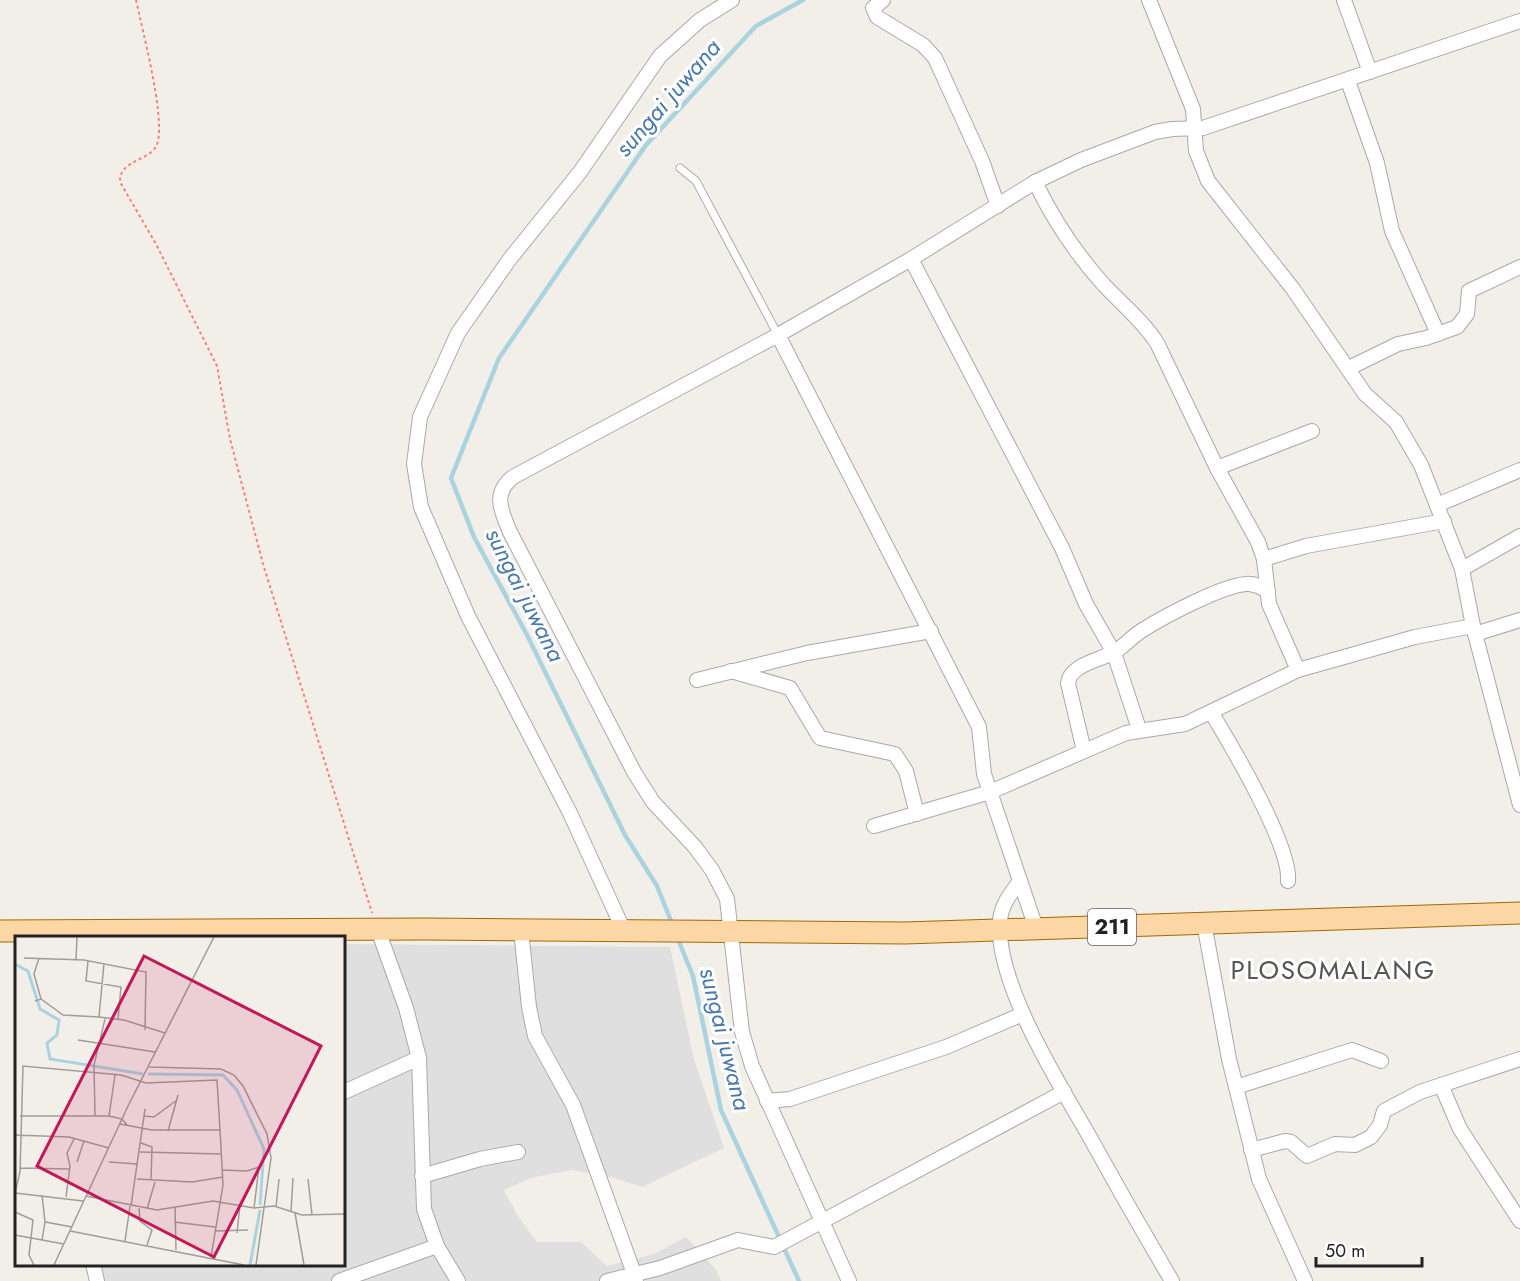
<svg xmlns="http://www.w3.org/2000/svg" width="1520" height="1281" font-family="Jost,sans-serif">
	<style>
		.residential { fill: #e0dfdf }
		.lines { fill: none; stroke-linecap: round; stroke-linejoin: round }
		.stream { stroke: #aad3df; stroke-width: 4.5 }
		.service-casing { stroke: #a9a9a9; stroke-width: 9 }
		.minor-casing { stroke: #a9a9a9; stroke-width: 16 }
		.primary-casing { stroke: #a06b00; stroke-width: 23 }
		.path { stroke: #fa8072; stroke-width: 2; stroke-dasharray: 3 3; stroke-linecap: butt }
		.service { stroke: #fff; stroke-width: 7 }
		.minor { stroke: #fff; stroke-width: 14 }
		.primary { stroke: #fcd6a4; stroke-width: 21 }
		.labels { text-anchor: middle; stroke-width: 6; stroke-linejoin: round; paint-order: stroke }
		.shield { fill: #fff; stroke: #646464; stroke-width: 1.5 }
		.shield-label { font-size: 21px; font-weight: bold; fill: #222 }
		.water-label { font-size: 24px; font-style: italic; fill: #4a7aab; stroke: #fff }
		.quarter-label { font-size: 26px; letter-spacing: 1.5px; fill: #555; stroke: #fff }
		.inset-river { fill: none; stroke: #aad3df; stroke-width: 3 }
		.inset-road { fill: none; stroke: #9f9d99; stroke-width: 1.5 }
		.view { fill: #c2185b; fill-opacity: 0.15; stroke: #c2185b; stroke-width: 3 }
		.inset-edge { fill: none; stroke: #222; stroke-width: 3 }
	</style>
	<rect width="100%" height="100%" fill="#f2efe9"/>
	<path class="residential" d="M344,944l326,3 24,112 30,89 -82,39 -27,-9 -43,-8 -42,8 -26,12 14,26 19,26h44l26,24 47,-12 32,-17 30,33 5,11h-628l3,-16 248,-1z"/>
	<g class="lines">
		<g class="stream">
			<path d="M673,926l-16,-40 -32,-51 -98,-200 -53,-98 -23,-59 48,-120 147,-213 110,-119 47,-26"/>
			<path d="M677,937l16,39 28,134 78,171"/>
		</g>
		<defs>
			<path id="service" d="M680,168l16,13 82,154"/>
			<g id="minor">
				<path d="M883,0l-10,8 4,9 46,28 12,13 47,103 16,45"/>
				<path d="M1149,0l44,109 3,42 12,30 85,108 72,105 31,28 25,43 41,104 11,57 47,179"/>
				<path d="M1344,0l26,72"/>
				<path d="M1348,81l29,82 15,68 46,103"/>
				<path d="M1035,182c18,37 41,72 69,103 18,19 39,36 53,58l60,125 41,74 6,17 5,45 29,66"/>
				<path d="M911,259l151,289 24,56 28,49 25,76"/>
				<path d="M778,335l-265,142c-21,17 -12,33 -3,55l124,240 19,30 42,45 17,23 15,29 15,133 10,34 97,215"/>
				<path d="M1349,368l49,-24 28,-6 31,-11 10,-13 2,-23 51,-24"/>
				<path d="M1217,468l95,-37"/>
				<path d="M1437,505l83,-35"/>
				<path d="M1264,559l42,-13 138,-25"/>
				<path d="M1462,569l58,-33"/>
				<path d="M1475,634l45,-14"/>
				<path d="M731,671l59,17 30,50 75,16 11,17 11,43"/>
				<path d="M697,680l110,-27 124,-22"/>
				<path d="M1211,712c20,33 80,134 77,169"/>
				<path d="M1084,751l-16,-68c2,-19 34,-23 48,-32 9,-6 16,-14 25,-20 22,-14 80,-45 105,-47 8,-1 15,3 22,7"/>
				<path d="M874,826l116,-34 136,-59 59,-9 113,-54 117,-33 58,-11"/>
				<path d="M1020,881c-9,12 -19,24 -20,40 -5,61 58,161 88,213 27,49 55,98 84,147"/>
				<path d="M1204,923l25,136 30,120 46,102"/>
				<path d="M1036,928l-52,-154 -5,-47 -201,-392 133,-76 124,-77 46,-22 74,-28 17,-3 31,-1 317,-107"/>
				<path d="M378,930l28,78 13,50 5,151 13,37 21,35"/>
				<path d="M521,930l8,77 6,29 38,69 63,174"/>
				<path d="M624,931l-54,-118 -102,-197 -47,-109 -7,-43 6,-47 38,-84 51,-73 71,-88 80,-116 40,-36 32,-20"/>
				<path d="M1441,1085l19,44 60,92"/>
				<path d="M1236,1087l116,-37 29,11"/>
				<path d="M344,1092l75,-34"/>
				<path d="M767,1101l23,-2 156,-52 77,-33"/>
				<path d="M1251,1150l34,-9 6,1 16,14 28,-12 20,1 16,-8 9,-12 4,-14 36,-19 100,-33"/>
				<path d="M422,1176l58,-17 38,-7"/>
				<path d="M93,1264l4,17"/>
				<path d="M339,1281l98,-35"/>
				<path d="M607,1281l53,-13 78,-28 36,7 290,-155"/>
			</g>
			<path id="primary" d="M0,931l425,-2 480,4 615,-20"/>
		</defs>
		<use href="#service" class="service-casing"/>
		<use href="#minor" class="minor-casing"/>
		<use href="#primary" class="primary-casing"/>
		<path class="path" d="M136,0c7,33 28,112 22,141 -4,21 -39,17 -38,41l36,62 61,122 13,73 33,125 109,349"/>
		<use href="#service" class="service"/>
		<use href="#minor" class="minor"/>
		<use href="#primary" class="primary"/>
	</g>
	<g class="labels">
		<rect class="shield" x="1088" y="909" width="48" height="36" rx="4.5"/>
		<g class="shield-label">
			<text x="1112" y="934">211</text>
		</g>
		<g class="water-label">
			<text transform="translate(668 98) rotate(-49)" y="8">sungai juwana</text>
			<text transform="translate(525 595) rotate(63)" y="8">sungai juwana</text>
			<text transform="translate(725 1039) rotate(76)" y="8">sungai juwana</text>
		</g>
		<g class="quarter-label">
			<text x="1333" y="979">PLOSOMALANG</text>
		</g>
	</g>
	<g transform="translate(15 936)">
		<rect width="330" height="330" fill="#f2efe9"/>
		<path class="inset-river" d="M0,28l13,7 12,38 19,11 -2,15 -10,8 3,16 93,15M133,138l75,1 14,15 27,59 -4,56M235,329l10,-55"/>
		<path class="inset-road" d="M9,22l60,2 62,12 -1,58M24,22l-5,16 7,25M61,23l1,-22M73,25l-2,20 35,6 -3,32M89,27l-5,54 25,3 41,13M20,65l6,-2 22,16 36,2M63,104l77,12M134,131l72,2 13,6 9,11 24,48 4,24 -15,107M5,180h89l13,3 5,6M80,180l-1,-51 11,-46M94,180l6,-41M129,180l10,1 23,-17M105,188l32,6h68l3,55 -12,72M153,195l10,-36M0,199l54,2 40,11M126,207l11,4 -1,33M125,216l81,2M62,226l7,-21M94,226l28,2M5,232l50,1M207,234l25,1 12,-4 -5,41M122,243l55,3 31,-5M293,243l4,36M0,257l5,-21 3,-106 98,9 25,8 71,-3 3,50M0,257l68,8M27,259l3,27M71,260l71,14 56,-9 41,7 20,-2 28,9 43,-1M51,261l4,-31 -3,-13 7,-14M116,270l14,-97M160,271l1,43M261,271l3,-28M124,272l1,13 12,9 -5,15M132,273l8,-27M276,275l2,-33M0,276l18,8 -4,35 5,10M280,277l9,52M159,286l41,5M55,295l174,34M200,295l33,-1M222,297l3,-28M0,299l49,9M27,304l3,-18 27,5M110,305l5,-35M39,329l74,-159 86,-169"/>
		<path class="view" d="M129,20l177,90 -107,211 -177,-91z"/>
		<rect width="330" height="330" class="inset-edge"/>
	</g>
	<path d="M1316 1257v9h106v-9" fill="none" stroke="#222222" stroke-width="3"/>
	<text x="1325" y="1257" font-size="18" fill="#222222" stroke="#ffffff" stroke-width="4.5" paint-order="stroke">50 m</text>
</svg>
